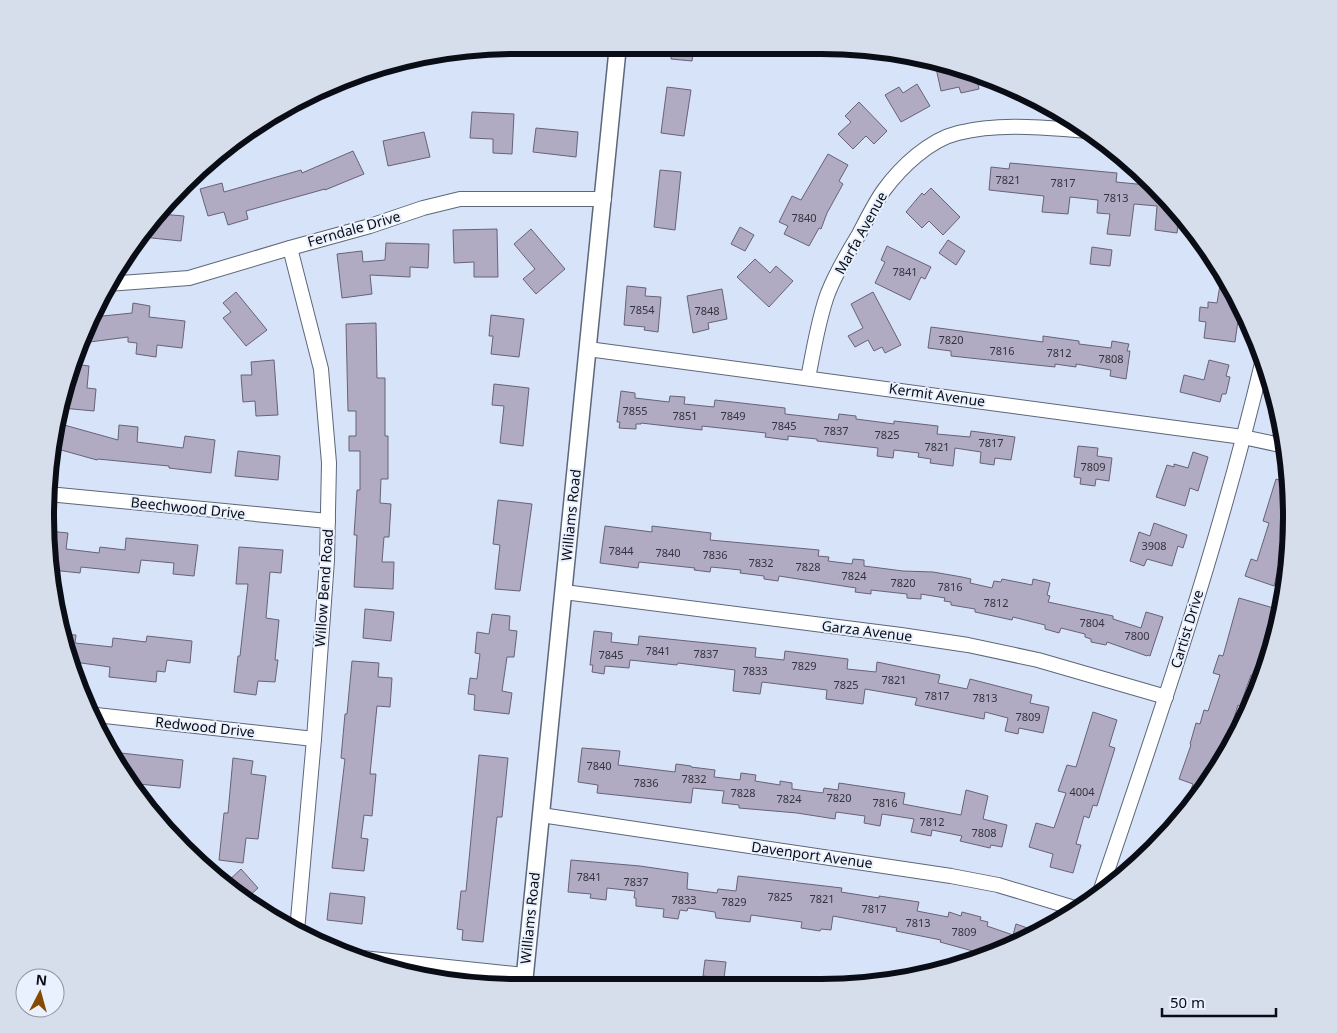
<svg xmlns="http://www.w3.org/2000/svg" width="1337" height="1033" font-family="'Noto Sans',sans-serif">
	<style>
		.building { fill: #b0abc2; stroke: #676277 }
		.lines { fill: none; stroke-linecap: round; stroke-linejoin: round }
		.minor-casing { stroke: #5d677a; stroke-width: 16 }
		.tertiary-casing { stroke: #5d677a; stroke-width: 19 }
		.minor { stroke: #fff; stroke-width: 14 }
		.tertiary { stroke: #fff; stroke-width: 16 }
		.labels { text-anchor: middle; stroke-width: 4; stroke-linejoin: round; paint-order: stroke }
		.number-label { font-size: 11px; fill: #343440 }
		.street-label { font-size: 14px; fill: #0a0d15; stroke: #e9f0fe }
		.rim { fill: none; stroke: #0a0d15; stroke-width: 6 }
	</style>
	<rect width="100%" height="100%" fill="#d7e3f9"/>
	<g class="building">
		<path d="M672,45l22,1 -2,15 -21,-2z"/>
		<path d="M951,64l25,10 3,15 -18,4 -2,-6 -18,4 -5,-23z"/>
		<path d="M917,84l13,22 -29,16 -16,-27 14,-8 4,6z"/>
		<path d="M667,87l24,3 -7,46 -23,-3z"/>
		<path d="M859,102l28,29 -13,13 -8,-8 -13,13 -15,-15 13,-12 -6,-6z"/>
		<path d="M472,112l42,2 -2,40 -19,-1v-14l-23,-1z"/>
		<path d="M536,128l42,4 -2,25 -43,-5z"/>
		<path d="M424,132l6,25 -42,9 -5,-25z"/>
		<path d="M353,151l11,23 -39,16v-1l-79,22 2,8 -20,6 -4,-13 -16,4 -8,-27 22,-6 2,9 77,-22 1,3z"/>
		<path d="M828,154l20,11 -9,16 4,3 -16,29 -6,16 -2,-1 -10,18 -25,-12 4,-8 -9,-4 13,-26 9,4z"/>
		<path d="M1010,163l107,10 -1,9 31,3 32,33 -2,15 -22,-3 2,-24 -23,-2 -4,32 -23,-2 3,-20 -13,-1 1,-13 -28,-3 -2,17 -26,-2 2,-16 -55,-6 2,-23 18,2z"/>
		<path d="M660,170l21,2 -6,58 -21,-3z"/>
		<path d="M931,188l29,29 -17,18 -14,-14 -7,7 -16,-16 16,-19 2,2z"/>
		<path d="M160,214l24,2 -3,25 -39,-4z"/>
		<path d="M740,227l14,8 -9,16 -14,-7z"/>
		<path d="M497,229l1,48h-24v-15l-20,1 -1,-33z"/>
		<path d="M531,229l34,40 -29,25 -13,-15 12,-10 -21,-25z"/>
		<path d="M948,240l17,11 -9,14 -17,-12z"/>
		<path d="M386,243l43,1 -1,24 -18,-1v10l-40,-2 2,19 -30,4 -5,-44 25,-3 1,11 22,-2z"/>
		<path d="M887,246l44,21 -6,12 -4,-2 -11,23 -35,-17 10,-21 -4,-2z"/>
		<path d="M1092,247l20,3 -2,16 -20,-2z"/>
		<path d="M755,259l15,14 6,-7 17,15 -24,26 -32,-30z"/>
		<path d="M1222,273l18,33 -5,36 -31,-4 2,-16 -7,-1 1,-14 8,1v-6l9,1z"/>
		<path d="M627,286l19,2 -1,8 16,1 -3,35 -14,-2 1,-3 -21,-2z"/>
		<path d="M722,289l5,30 -19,4 1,6 -16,4 -6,-37z"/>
		<path d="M236,292l31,38 -21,16 -23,-28 8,-6 -8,-9z"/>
		<path d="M873,292l28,53 -16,8 -3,-6 -8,4 -6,-11 -13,7 -7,-11 15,-8 -12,-24z"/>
		<path d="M133,303l17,3 -1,11 36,4 -3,27 -25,-3 -1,12 -20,-3 1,-11 -9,-1v-5l-46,6 11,-26 39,-4z"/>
		<path d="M491,315l33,4 -5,38 -28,-3 2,-18h-4z"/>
		<path d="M376,323l1,55h8v58h3v43h-7l-1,24 11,1 -2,33h-5l-2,25h12l-1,27 -39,-2 3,-52h-3l3,-45h3v-39h-11v-15h7v-25h-8l-2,-87z"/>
		<path d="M931,327l112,15v-6l36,5v3l32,4 1,-7 17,3 -2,7h3l-4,28 -16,-3 1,-6 -35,-6v3l-21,-3v3l-104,-11v-5l-23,-3z"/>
		<path d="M274,360l4,55 -22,1 -1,-15 -12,1 -2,-27h11l-1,-13z"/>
		<path d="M1209,360l20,5 -3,11 4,1 -4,17h-4l-2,8 -40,-10 4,-17 20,5z"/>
		<path d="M74,364l15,2 -2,22 9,1 -2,22 -32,-3 2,-20z"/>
		<path d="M494,384l35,4 -6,58 -23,-3 4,-37 -12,-1z"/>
		<path d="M621,391l14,2v5l34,4 1,-6 15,1 -1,7 30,3 1,-7 70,8v6l53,6 1,-6 17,2v3l38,5v-3l44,5 -1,8 33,3 1,-6 44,6 -4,23 -16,-2 -1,7 -14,-2 1,-11 -26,-4 -2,18 -23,-3 1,-4 -13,-2 1,-4 -25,-3 -1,8 -16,-2 1,-8 -61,-7v-2l-29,-3v4l-23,-3 1,-4 -64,-7v4l-61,-7v1h-5v5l-17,-1 1,-6h-3z"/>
		<path d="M57,423l61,17 1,-15 19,2 -1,15 46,6 2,-12 30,4 -4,33 -42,-5v-2l-71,-7 -1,1 -43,-12z"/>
		<path d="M1078,446l20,2 -1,8 15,2 -3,23 -13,-2 -1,7 -15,-2 1,-6 -7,-1z"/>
		<path d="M238,451l42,5 -2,24 -43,-4z"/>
		<path d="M1193,452l15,5 -10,34 -8,-3 -5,18 -29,-9 11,-32 7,2v-3l14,4z"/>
		<path d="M1276,479l13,4 3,30 -11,36 4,1 -4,12 6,3v2l-3,9 -7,-2 -3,12 -29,-10 6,-17 6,2 12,-38 -6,-2z"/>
		<path d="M498,500l34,4 -12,87 -25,-2 5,-44 -7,-1z"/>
		<path d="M1154,523l33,12 -4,13 -5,-2 -6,20 -25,-7 -3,7 -14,-5 9,-29 11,4z"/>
		<path d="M605,526l47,6v-6l59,7 -1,7 109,10 -1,6 11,1 -1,4 24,3 1,-5 11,1v6l39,5 30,1 29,5 9,2 -1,4 22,5 2,-7 7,1 1,-3 30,6 1,-6 17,4 -3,12 3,1 -2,6 65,14v3l28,9 5,-16 17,5 -13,39 -2,-1 -1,1 -40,-14 -1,3 -15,-3v-3l-6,-2v-3l-24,-6 -2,5 -14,-4v-4l-32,-8 -1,3 -37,-8v-3l-24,-4v-3l-7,-1 1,-3 -24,-4v5l-14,-1v-4l-36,-4v4l-16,-2 1,-4 -77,-12 -1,5 -14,-2v-3l-24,-3 1,-3 -30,-3 -1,5 -16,-2 1,-2 -56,-6 -1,6 -38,-5z"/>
		<path d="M48,531l20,2 -2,16 33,4 1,-6 25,3 1,-12 72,7 -4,31 -21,-2 1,-11 -33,-3 -2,13 -58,-6 -1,6 -28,-3 -4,-33z"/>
		<path d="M239,547l44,3 -2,23 -11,-1 -4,46 13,2 -4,40h3l-3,22 -17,-1 -2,14 -22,-3 4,-36h2l8,-72h-12z"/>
		<path d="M1239,598l38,11 -20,68 -6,-2 -11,31 -2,-1 -9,29 6,2 -7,14 -3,-1 -6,18 -7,12 -28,35 -2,-1 11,-29 -14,-5 12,-34 -1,-1 6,-21 4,1 4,-14 4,1 12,-36 -7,-2 6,-18 4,1z"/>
		<path d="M365,609l29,3 -3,29 -28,-3z"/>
		<path d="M492,614l18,2 -1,14 8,1 -3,26h-7l-5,34 10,2 -3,21 -35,-4 1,-15 -7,-1 2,-16 7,1 3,-25 -5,-1 2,-21 12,2z"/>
		<path d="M594,631l18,2 -1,9 27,3 1,-9 117,12 -1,9 29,3 1,-9 63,8 -1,10 29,3 1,-10 63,13 -2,8 29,6 3,-10 62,16 -2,8 19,4 -6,26 -24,-5 -1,6 -13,-3 3,-13 -23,-6 -1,7 -69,-14 2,-7 -52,-9 -2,15 -37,-5 1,-9 -65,-8 -2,12 -27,-3 2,-21 -57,-7 -1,2 -47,-5 -1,8 -24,-2 -1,8 -12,-2 1,-7h-3z"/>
		<path d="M60,634l16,1 -1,8 37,4 1,-9 33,4 1,-6 45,5 -2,22 -23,-3 -2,12 -8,-1 -1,11 -47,-5 1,-10 -36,-5 -1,3 -12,-26z"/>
		<path d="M352,661l27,2 -1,14 14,1 -2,29 -13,-1 -7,68h6l-4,42 -8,-1 -3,23 7,1 -4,32 -32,-3 13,-109 -4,-1 4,-44h2z"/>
		<path d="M1093,712l24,8 -8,26 6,2 -18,58 -4,-1 -4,13 -5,-2 -8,28 5,1 -8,28 -23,-6 3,-13 -24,-7 7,-24 18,5 12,-35 -8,-2 9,-26 9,2z"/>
		<path d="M582,748l38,3 -2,14 57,7 1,-8 15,2v1l24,3 -1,7 26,3 1,-7 15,2 -1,6 25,4v-4l12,2v6l31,4 1,-5 14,2 1,-7 66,10 -2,11 58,11 5,-25 22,6 -5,23 24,6 -5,22 -11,-2 -1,3 -30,-7 2,-5 -30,-6 -1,6 -20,-4 3,-13 -32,-5 -2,12 -16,-3 1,-7 -29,-4 -1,7 -38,-6 -58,-5v-3l-17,-2 2,-12 -31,-3 -2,15 -94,-10 1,-8 -20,-3z"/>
		<path d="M112,752l71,8 -3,28 -52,-5 -4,-5z"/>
		<path d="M479,755l29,3 -6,59h-5l-14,125 -21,-2 1,-10 -6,-1 4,-38h5z"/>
		<path d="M233,758l20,3 -2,13 15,2 -8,63 -12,-1 -3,25 -24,-3 5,-47h4z"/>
		<path d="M571,860l69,6 48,7 -1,16 30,4 1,-4 18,2 2,-15 104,12 -1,4 38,6v-2l40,6 -2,9 31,6 1,-5 12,4 1,-4 19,5 -1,3 8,2 -1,4 26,9 3,-11 20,7 -45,23 -11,-4v3l-40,-11 1,-2 -45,-9 1,-3 -64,-12 -2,14 -10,-1 -1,2 -19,-3 1,-6 -51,-7 -1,7 -34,-4 -1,-6 -27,-4 -1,3 -7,-1 -2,9 -15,-2 1,-8 -28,-3v-8h-2l1,-7 -28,-3 -1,12 -16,-2 1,-4 -23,-2z"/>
		<path d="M241,869l17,19 -13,12 -20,-16z"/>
		<path d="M330,893l35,4 -3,27 -35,-4z"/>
		<path d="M705,960l21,2 -2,16 -21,-2z"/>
	</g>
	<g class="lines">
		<defs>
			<g id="minor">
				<path d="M290,248l31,121 8,94 -2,97 -13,179 -17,192"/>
				<path d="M107,284l82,-6 101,-30 80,-22 53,-18 37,-9h144"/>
				<path d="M588,349l655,88 42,9"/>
				<path d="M808,378c6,-29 10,-58 20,-85 8,-20 19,-39 30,-57 8,-15 16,-32 26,-46 17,-23 45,-50 74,-57 41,-11 90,-5 132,-2"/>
				<path d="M48,494l280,27"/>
				<path d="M564,592l337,43 67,10 70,15 128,37"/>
				<path d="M96,715l218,24"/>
				<path d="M541,815l410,61 47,9 83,25"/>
				<path d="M1099,895c60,-176 121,-354 164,-536"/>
				<path d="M353,957l172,18"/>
			</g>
			<path id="tertiary" d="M524,984l94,-939"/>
		</defs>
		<use href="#minor" class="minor-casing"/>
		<use href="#tertiary" class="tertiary-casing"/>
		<use href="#minor" class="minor"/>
		<use href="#tertiary" class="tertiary"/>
	</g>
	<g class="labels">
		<g class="number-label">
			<text x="1008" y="184">7821</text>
			<text x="1063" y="187">7817</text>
			<text x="1116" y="202">7813</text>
			<text x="804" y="222">7840</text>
			<text x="905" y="276">7841</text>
			<text x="642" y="314">7854</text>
			<text x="707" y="315">7848</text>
			<text x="951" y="344">7820</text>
			<text x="1002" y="355">7816</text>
			<text x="1059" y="357">7812</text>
			<text x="1111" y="363">7808</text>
			<text x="635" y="415">7855</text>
			<text x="685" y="420">7851</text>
			<text x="733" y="420">7849</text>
			<text x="784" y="430">7845</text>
			<text x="836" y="435">7837</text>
			<text x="887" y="439">7825</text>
			<text x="991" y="447">7817</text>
			<text x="937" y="451">7821</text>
			<text x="1093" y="471">7809</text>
			<text x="1154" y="550">3908</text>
			<text x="621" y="555">7844</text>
			<text x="668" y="557">7840</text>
			<text x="715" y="559">7836</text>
			<text x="761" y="567">7832</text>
			<text x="808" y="571">7828</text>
			<text x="854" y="580">7824</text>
			<text x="903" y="587">7820</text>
			<text x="950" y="591">7816</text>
			<text x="996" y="607">7812</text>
			<text x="1092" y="627">7804</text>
			<text x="1137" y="640">7800</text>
			<text x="658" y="655">7841</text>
			<text x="706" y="658">7837</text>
			<text x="611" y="659">7845</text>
			<text x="804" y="670">7829</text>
			<text x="755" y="675">7833</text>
			<text x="894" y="684">7821</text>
			<text x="846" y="689">7825</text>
			<text x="937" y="700">7817</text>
			<text x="985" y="702">7813</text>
			<text x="1028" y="721">7809</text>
			<text x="599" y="770">7840</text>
			<text x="694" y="783">7832</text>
			<text x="646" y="787">7836</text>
			<text x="1082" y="796">4004</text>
			<text x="743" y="797">7828</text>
			<text x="839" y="802">7820</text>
			<text x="789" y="803">7824</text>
			<text x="885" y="807">7816</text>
			<text x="932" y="826">7812</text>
			<text x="984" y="837">7808</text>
			<text x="589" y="881">7841</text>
			<text x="636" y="886">7837</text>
			<text x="780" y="901">7825</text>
			<text x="822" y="903">7821</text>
			<text x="684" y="904">7833</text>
			<text x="734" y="906">7829</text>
			<text x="874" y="913">7817</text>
			<text x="918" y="927">7813</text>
			<text x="964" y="936">7809</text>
		</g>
		<g class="street-label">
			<text transform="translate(354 229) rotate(-16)" y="5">Ferndale Drive</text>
			<text transform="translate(861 233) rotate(-61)" y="5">Marfa Avenue</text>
			<text transform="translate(937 395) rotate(8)" y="5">Kermit Avenue</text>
			<text transform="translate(188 508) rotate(6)" y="5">Beechwood Drive</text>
			<text transform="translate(571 515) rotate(-84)" y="5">Williams Road</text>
			<text transform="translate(324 588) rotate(-86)" y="5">Willow Bend Road</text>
			<text transform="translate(1187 629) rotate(-73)" y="5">Cartist Drive</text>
			<text transform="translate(867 631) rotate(7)" y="5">Garza Avenue</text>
			<text transform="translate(205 727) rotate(6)" y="5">Redwood Drive</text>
			<text transform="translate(812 855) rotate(8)" y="5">Davenport Avenue</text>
			<text transform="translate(530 918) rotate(-84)" y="5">Williams Road</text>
		</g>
	</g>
	<path d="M0 0H1337V1033H0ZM516 54H821A462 462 0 0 1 1283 516V517A462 462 0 0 1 821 979H516A462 462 0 0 1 54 517V516A462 462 0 0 1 516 54Z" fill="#d7deeb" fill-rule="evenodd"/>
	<path class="rim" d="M516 54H821A462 462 0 0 1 1283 516V517A462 462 0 0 1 821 979H516A462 462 0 0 1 54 517V516A462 462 0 0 1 516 54Z"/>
	<g transform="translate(40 993) rotate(6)"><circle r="24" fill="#e9f0fe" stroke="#9095a1"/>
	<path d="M0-4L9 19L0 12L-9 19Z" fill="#844b00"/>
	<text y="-8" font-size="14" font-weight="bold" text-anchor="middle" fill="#0a0d15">N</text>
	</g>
	<path d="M1162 1008v8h114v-8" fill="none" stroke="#0a0d15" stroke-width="2.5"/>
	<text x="1170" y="1008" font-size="15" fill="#0a0d15" stroke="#e9f0fe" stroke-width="4" paint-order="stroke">50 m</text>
</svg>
